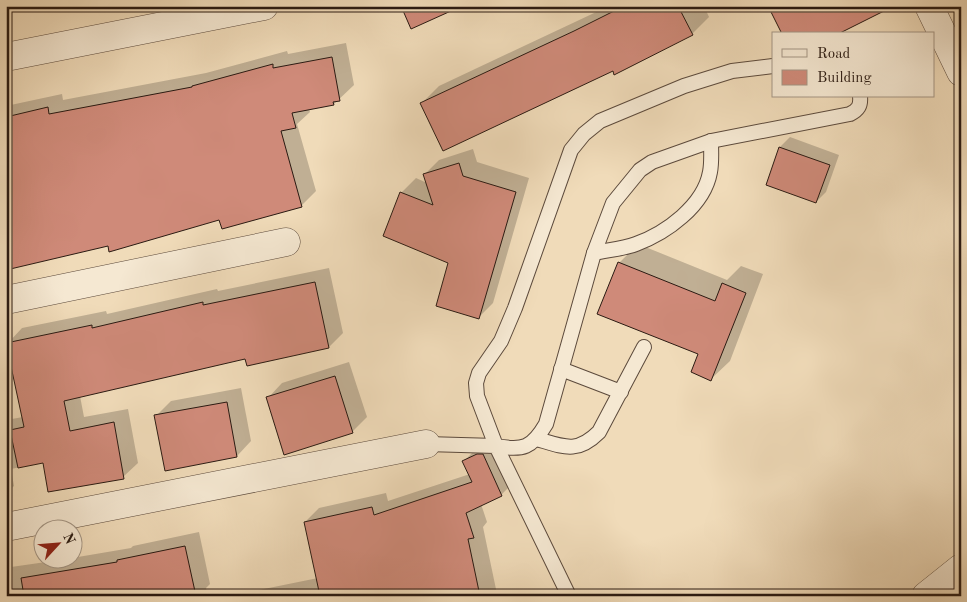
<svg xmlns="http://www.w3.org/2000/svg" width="967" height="602" font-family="'Old Standard TT',serif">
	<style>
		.shadow { fill: #0003 }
		.building { fill: #cf8a79; stroke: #2a1a12 }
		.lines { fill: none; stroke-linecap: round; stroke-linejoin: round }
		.service-casing { stroke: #5c4a3c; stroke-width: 16 }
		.minor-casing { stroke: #5c4a3c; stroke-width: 29 }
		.service { stroke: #f5e8d2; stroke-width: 14 }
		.minor { stroke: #f5e8d2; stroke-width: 28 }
	</style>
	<rect width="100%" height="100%" fill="#f0dbb9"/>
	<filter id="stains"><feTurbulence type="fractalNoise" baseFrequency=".004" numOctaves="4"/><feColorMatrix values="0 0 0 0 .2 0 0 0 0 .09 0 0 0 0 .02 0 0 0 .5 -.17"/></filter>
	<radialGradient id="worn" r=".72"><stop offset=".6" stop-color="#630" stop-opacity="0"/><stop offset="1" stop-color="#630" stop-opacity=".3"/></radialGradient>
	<g class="shadow">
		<path d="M609,6h95l5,11 -17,17 -79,36 -191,33 17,-17z"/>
		<path d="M346,43l8,42 -20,19 -25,5 1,3 -13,12 19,67 -14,14 -79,22 -3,-8 -214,50v-163l56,-12 1,6 143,-27 81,-22 1,3z"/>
		<path d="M790,137l49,18 -13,37 -10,10 -49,-18 13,-37z"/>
		<path d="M473,149l4,13 52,16 -36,125 -14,14 -29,-55 -65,-27 17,-43 14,-14 11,5 -3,-8 15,-15z"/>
		<path d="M638,244l89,36 14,-14 22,8 -33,87 -19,18 -11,-25 -81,-91z"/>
		<path d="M329,268l14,65 -14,14 -83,10 -166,39 4,21 44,-8 10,54 -15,14 -79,-15 -33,7 3,17 -8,7v-73l17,-3 -15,-74 14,-15 84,-17 1,3 110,-25 1,2z"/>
		<path d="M349,362l18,55 -15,15 -84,-34 14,-15z"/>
		<path d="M241,388l10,53 -14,15 -81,-40 15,-15z"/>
		<path d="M492,440l23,41 -14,14 -20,9 6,18 -4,5 14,67 -2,2h-251l5,-4 69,-14 -13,-56 14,-14 67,-15 2,8 82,-27 -6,-13 14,-14z"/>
		<path d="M199,532l11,52 -4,4 2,8h-202v-31h4l1,2 49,-7h12v-2l59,-10 2,-2z"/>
	</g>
	<g class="building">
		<path d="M401,6h61l-51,23z"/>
		<path d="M624,6h54l15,29 -79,40 -1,-4 -170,80 -23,-48 154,-72z"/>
		<path d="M768,6h126l-56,28h-56z"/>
		<path d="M332,57l8,44 -7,1 1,3 -42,8 4,15 -15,3 21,76 -80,22 -3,-9 -110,32 -1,-6 -102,24v-153l42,-10 1,7 143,-27v-1l81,-22v4z"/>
		<path d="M779,147l51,18 -14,38 -50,-18z"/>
		<path d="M459,163l4,13 53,16 -37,127 -43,-13 12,-43 -65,-27 17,-44 33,13 -10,-31z"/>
		<path d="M618,262l97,39 7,-18 24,10 -35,88 -20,-9 7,-18 -101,-40z"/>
		<path d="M315,282l14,66 -82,18 -2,-7 -181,42 6,30 44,-9 10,57 -76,13 -5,-29 -25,5 -8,-38 14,-3 -18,-84 86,-18v3l111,-26v3z"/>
		<path d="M335,376l18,57 -69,22 -18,-58z"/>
		<path d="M227,402l10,55 -72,14 -11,-56z"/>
		<path d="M477,454h6l19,42 -36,17 8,25 -6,1 12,57h-160l-16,-74 68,-15 2,8 98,-33 -10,-21z"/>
		<path d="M185,546l11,50h-172l-3,-18 96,-16v-2z"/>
	</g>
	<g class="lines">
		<defs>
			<g id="service">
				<path d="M773,66l-41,5 -48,15 -84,35 -16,13 -13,16 -56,158 -14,33 -22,32 -3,10 1,13 19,50c27,5 36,2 50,-22l48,-171 19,-50 27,-33 12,-8 59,-21 139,-27c8,-4 11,-8 10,-18"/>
				<path d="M594,253c14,-3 29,-4 42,-9 30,-11 68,-38 74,-72 2,-10 1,-21 1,-31"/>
				<path d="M561,369l60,23"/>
				<path d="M537,439c27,8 40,15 62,-7l45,-85"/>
				<path d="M426,444l70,2 73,150"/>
			</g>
			<g id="minor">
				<path d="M929,6l32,66"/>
				<path d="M6,57l258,-51"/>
				<path d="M6,300l280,-58"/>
				<path d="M6,527l420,-83"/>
				<path d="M926,596l35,-28"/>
			</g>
		</defs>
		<use href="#service" class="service-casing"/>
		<use href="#minor" class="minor-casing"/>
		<use href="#service" class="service"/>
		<use href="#minor" class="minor"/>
	</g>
	<rect width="967" height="602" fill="none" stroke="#f0dbb9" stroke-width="25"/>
	<rect x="8" y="8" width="952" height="587" fill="none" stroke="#2a1a12" stroke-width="2.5"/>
	<rect x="12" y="12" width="942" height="577" fill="none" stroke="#2a1a12"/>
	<rect x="772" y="32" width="162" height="65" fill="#f5e8d2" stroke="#a49685"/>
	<rect x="782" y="49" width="25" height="8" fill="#f5e8d2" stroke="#a49685"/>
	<text x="817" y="58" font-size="15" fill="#2a1a12">Road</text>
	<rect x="782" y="70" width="25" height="15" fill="#cf8a79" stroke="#a49685"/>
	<text x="817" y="82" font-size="15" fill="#2a1a12">Building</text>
	<g transform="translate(58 544) rotate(64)"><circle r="24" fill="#f5e8d2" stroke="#a49685"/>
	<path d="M0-4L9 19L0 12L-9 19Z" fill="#8f2418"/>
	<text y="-8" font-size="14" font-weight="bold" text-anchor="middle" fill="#2a1a12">N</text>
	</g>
	<rect width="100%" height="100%" filter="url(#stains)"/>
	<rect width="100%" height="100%" fill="url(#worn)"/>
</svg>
